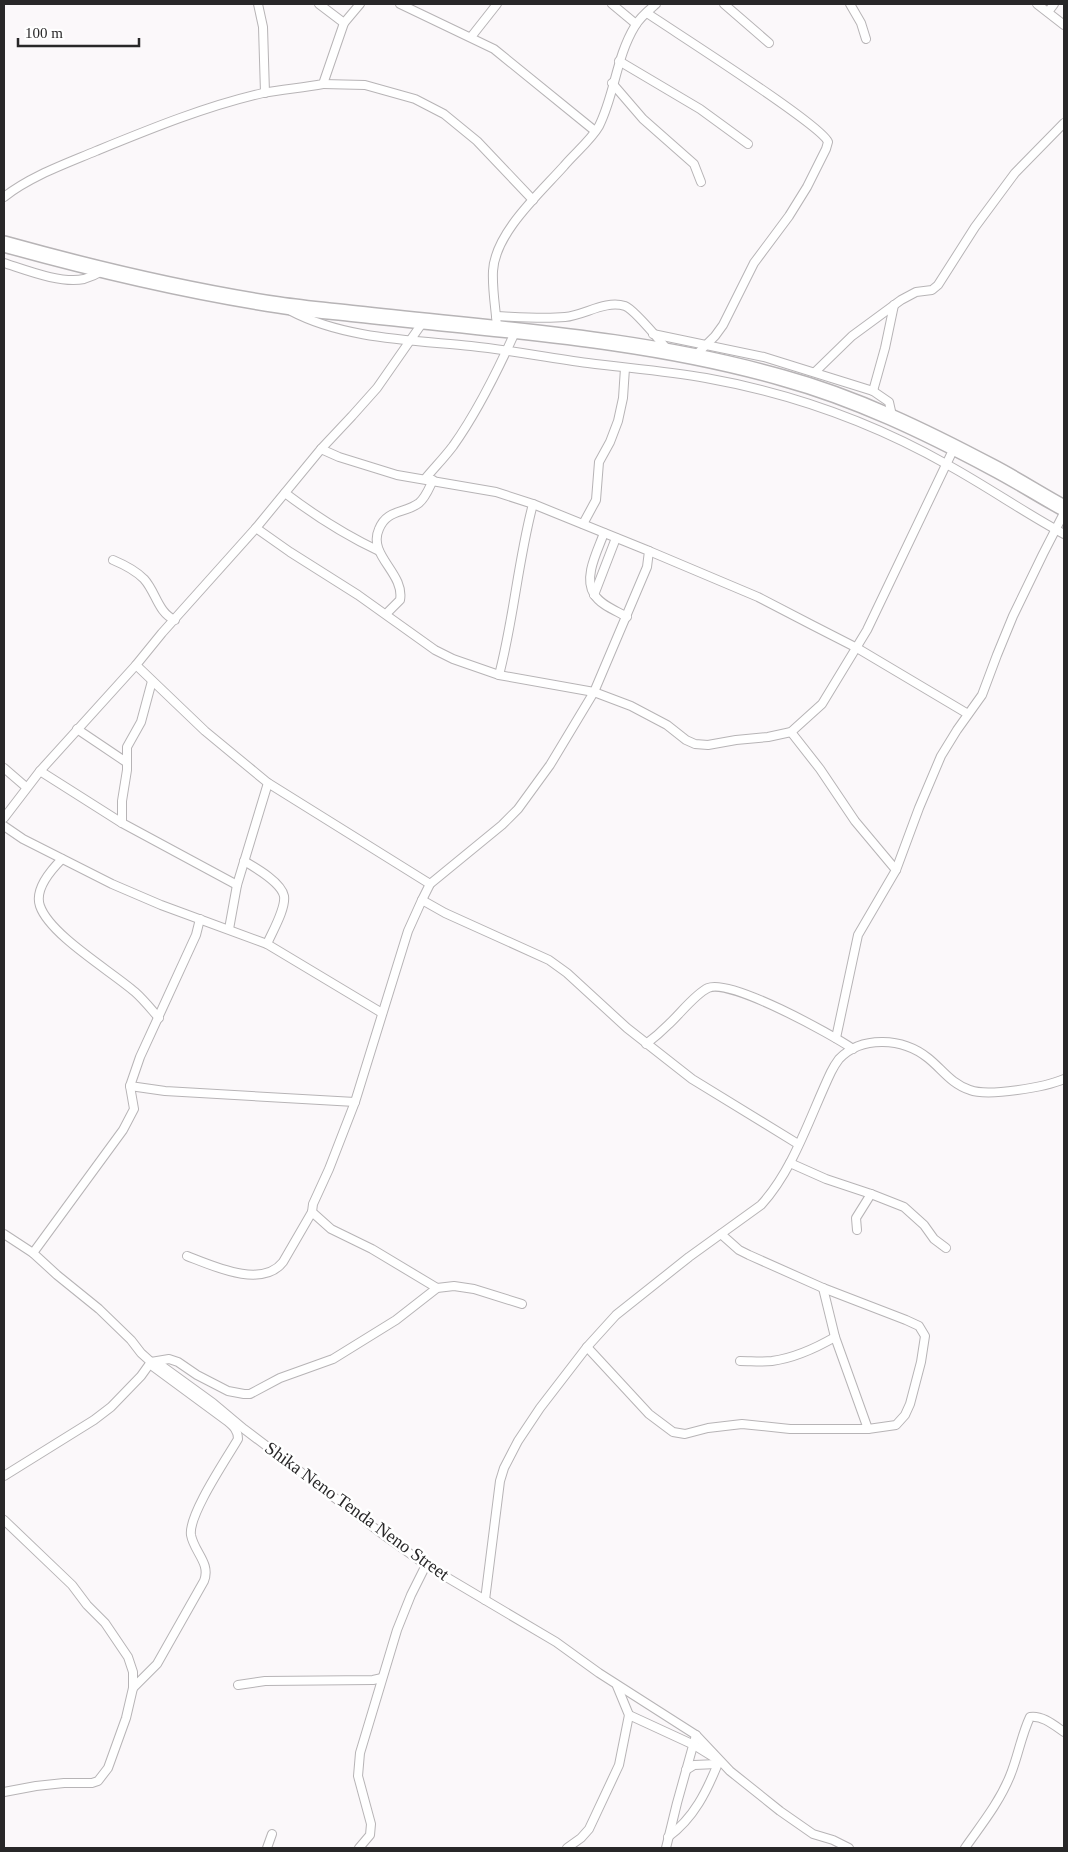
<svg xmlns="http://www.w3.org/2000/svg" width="1068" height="1852" font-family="Georgia,serif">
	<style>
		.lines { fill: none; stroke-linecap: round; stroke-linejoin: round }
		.street-casing { stroke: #b7b4b6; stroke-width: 10 }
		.highway-casing { stroke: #b7b4b6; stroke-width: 18 }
		.street { stroke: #fff; stroke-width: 8 }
		.highway { stroke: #fff; stroke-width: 15 }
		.labels { text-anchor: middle; stroke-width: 5; stroke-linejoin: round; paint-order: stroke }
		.street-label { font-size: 18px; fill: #282728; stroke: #fff }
	</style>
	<rect width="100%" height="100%" fill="#fbf8fa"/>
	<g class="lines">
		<defs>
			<g id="street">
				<path d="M258,4l5,23 2,66"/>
				<path d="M319,4l25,19"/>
				<path d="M400,4l94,45 101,82"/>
				<path d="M612,4l24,20"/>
				<path d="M724,4l45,39"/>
				<path d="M850,4l11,19 5,16"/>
				<path d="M1037,4l27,21"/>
				<path d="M1048,12l6,-8"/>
				<path d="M647,13c26,18 175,112 181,129l-2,7 -19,38 -18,29 -35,47 -31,62 -8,11 -20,20"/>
				<path d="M471,37l26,-33"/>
				<path d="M619,61l81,48 48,35"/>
				<path d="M612,83l31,36 51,45 7,18"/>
				<path d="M323,84l42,1 50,14 29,15 33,27 56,59"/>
				<path d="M4,197c27,-21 61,-33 92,-46 54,-22 110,-45 167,-58 19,-4 40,-5 60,-9l21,-61 16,-19"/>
				<path d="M4,263c22,7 57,21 80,16 7,-2 13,-5 18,-8"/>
				<path d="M291,311c53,28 121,29 180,35 39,4 78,12 117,17 39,5 79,8 118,15 84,15 168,45 242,87 40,22 77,48 116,69"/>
				<path d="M496,316c23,1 46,3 69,1 20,-2 40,-17 60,-11 9,3 34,34 42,43"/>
				<path d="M497,328c-1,-18 -5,-38 -4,-57 2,-38 47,-78 71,-105 11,-13 27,-26 35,-40 16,-32 17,-69 36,-100 5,-9 14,-16 21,-22"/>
				<path d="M653,334l111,23 109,34 16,11 2,9 -1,6"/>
				<path d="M815,372l37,-36 49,-36 15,-8 16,-2 6,-5 37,-58 40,-54 49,-50"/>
				<path d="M873,391l12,-43 9,-43"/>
				<path d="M321,449l18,8 58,18 99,17 37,12 116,47 -2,16 -53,125 -44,73 -32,44 -16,16 -72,59 -8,16 -14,31 -53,171 -26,67 -16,35 -1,8 19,17 41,20 65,39"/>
				<path d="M425,479c9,-11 19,-21 28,-33 25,-35 45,-76 63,-116"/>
				<path d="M285,493c29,22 60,42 94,58"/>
				<path d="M583,524l13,-24 3,-38 11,-20 8,-21 5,-23 2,-30"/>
				<path d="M256,528l34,24 68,43 77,55 18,9 46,16 95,17 37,14 36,19 19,15 9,4 13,1 28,-5 32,-3 23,-5 31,-28 45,-74 87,-182"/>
				<path d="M604,533c-6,17 -21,44 -10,61 6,11 23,17 33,23"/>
				<path d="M649,551l109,46 54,28 45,23 111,66"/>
				<path d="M113,560c12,5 22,10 31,19 12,13 14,34 31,41"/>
				<path d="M594,595l22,-57"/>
				<path d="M386,614l14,-14c5,-27 -33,-45 -21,-71 8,-20 25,-15 40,-26 7,-6 10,-15 14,-23"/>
				<path d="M136,665l69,66 63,52 162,101"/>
				<path d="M499,675c15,-57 19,-115 34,-171"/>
				<path d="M77,729l49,33"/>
				<path d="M791,732l29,37 35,52 41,49"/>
				<path d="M4,768l22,19"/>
				<path d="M40,771l82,52 115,62"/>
				<path d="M4,818l36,-47 96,-106 26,-32 94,-105 65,-79 31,-33 25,-28 46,-66"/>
				<path d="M122,823v-22l5,-31v-23l14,-25 11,-41"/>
				<path d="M4,826l19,13 89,45 49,21 106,39 115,69"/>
				<path d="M62,859c-11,11 -28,30 -22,47 10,29 71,65 95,86 9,8 16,17 24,26"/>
				<path d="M244,861c12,7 37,21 40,35 2,13 -12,36 -17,48"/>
				<path d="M422,900l23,13 104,47 18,13 60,55 65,51 106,65"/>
				<path d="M229,929l8,-44 31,-102"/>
				<path d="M836,1038l22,-103 38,-65 23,-62 22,-52 16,-26 25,-35 15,-40 16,-39 30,-62 21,-41"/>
				<path d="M646,1044c8,-6 16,-13 23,-20 11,-10 26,-30 39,-36 22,-10 123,46 145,61"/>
				<path d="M130,1086l35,5 190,11"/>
				<path d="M790,1163l36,16 45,15 33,13 20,18 10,14 12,9"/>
				<path d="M857,1230l-1,-12 15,-24"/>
				<path d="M4,1234l29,19 24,22 42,34 32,31 10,13 10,9 11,4 51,37 31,26 141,107 41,29 130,77 43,31 97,62 34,36 50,40 33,23 20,6 16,8"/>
				<path d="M33,1253l90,-123 11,-21 -4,-23 10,-29 56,-122 4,-16"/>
				<path d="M187,1256c26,10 75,33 96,6l29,-50"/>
				<path d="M823,1288l12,49 33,92"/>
				<path d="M587,1347l62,67 24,18 12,2 23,-6 34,-4 48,5h78l28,-4 9,-10 5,-11 11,-42 4,-26 -6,-10 -13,-6 -83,-32 -74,-33 -10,-5 -18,-16"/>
				<path d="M740,1361c11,0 22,1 32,0 22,-3 44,-13 63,-24"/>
				<path d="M4,1476l90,-56 17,-13 30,-31 10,-14 18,-3 9,3 19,13 31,16 16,3h6l30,-16 53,-19 63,-39 41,-32 17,-2 20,3 48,15"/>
				<path d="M4,1520l68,65 15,20 18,18 23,34 5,15v16"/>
				<path d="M485,1600l15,-119 4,-13 14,-27 22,-33 47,-61 29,-32 73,-58 72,-52c33,-36 49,-89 70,-133 2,-4 5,-9 8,-13 23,-24 64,-21 89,-1 14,11 23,26 42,32 18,7 76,-3 94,-11"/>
				<path d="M238,1685l27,-4 108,-1 9,-2"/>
				<path d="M629,1715l65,30 21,13"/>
				<path d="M686,1770l8,-5 23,-1"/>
				<path d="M4,1792l32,-6 28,-3h28l6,-2 10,-13 18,-50 7,-30 24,-24 47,-83c7,-18 -10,-29 -13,-46 -3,-20 36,-77 47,-96 0,-9 -5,-13 -11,-18l-76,-56"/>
				<path d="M668,1837c26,-19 39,-46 51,-76"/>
				<path d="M267,1848l5,-14"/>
				<path d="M359,1848l11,-13 1,-11 -13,-48 2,-23 37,-123 14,-35 15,-30"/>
				<path d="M567,1848l14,-10 8,-9 30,-64 10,-50 -12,-29"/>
				<path d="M666,1848l11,-45 19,-68"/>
				<path d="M965,1848c16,-23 34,-45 45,-72 8,-19 11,-40 20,-59 12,-2 24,8 34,15"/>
			</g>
			<path id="highway" d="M4,244c90,25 182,47 275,61 26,4 52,6 78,9 143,16 287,24 426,64 73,20 143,54 209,89 25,13 48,28 72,41"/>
		</defs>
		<use href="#street" class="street-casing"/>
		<use href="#highway" class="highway-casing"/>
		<use href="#street" class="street"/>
		<use href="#highway" class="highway"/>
	</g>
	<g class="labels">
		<g class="street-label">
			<text transform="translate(357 1511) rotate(36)" y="6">Shika Neno Tenda Neno Street</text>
		</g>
	</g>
	<rect width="1068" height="1852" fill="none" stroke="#282728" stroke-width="10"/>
	<path d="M18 38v8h121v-8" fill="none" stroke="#282728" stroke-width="2.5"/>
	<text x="25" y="38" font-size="15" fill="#282728" stroke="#ffffff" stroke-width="4" paint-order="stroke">100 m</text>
</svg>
